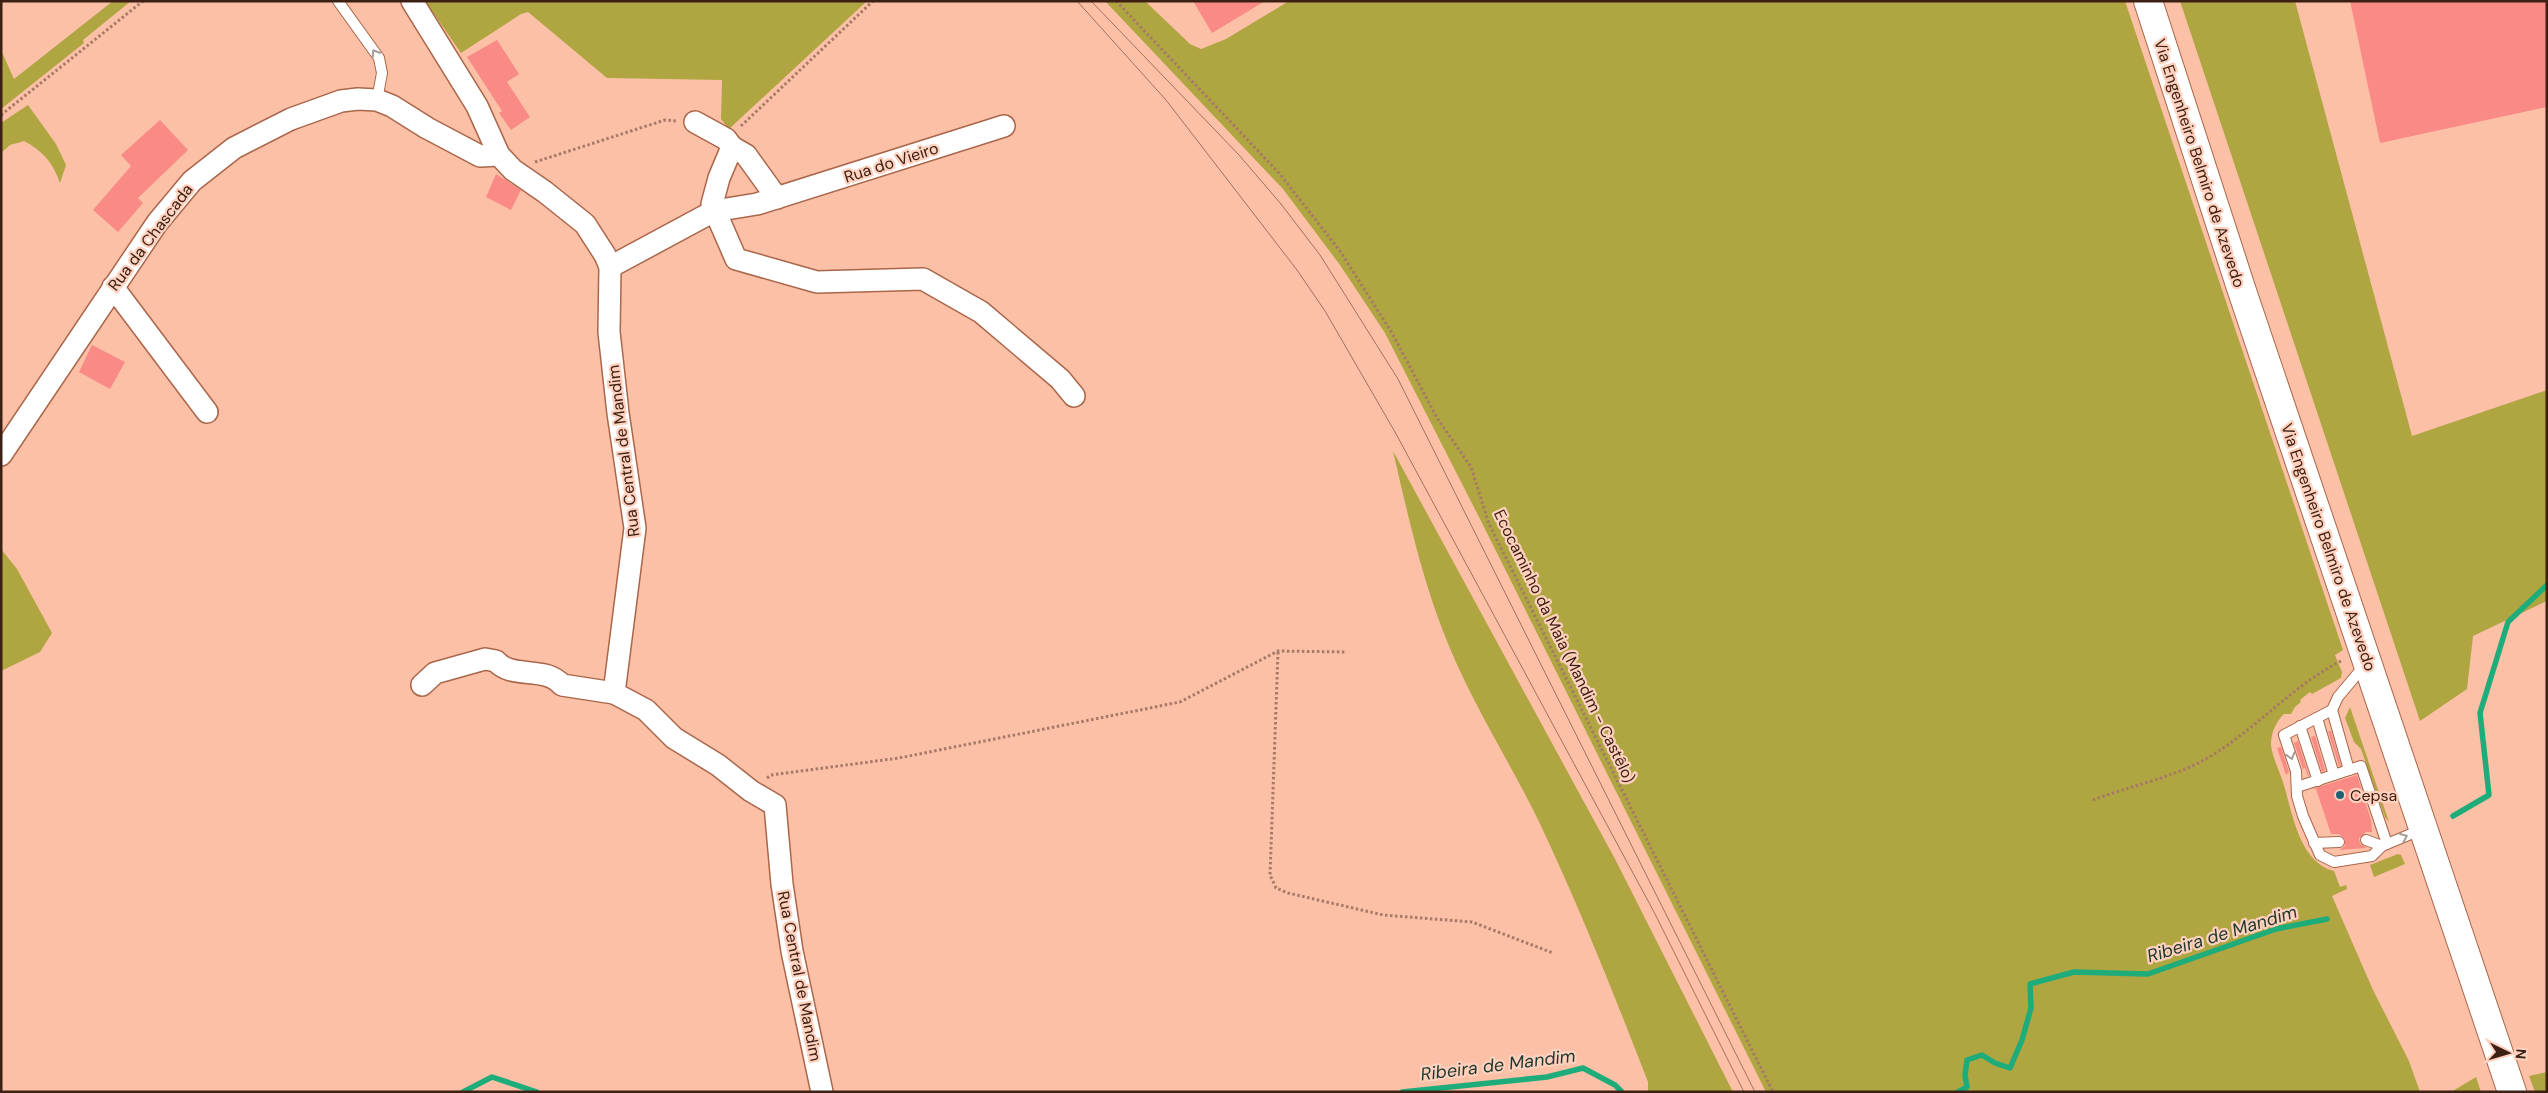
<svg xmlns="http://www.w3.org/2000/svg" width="2548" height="1093" font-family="'DM Sans',sans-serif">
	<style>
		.green { fill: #afa541 }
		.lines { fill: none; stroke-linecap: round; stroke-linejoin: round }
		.stream { stroke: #1fac7b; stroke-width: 5.5 }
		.building { fill: #f98a86 }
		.lane-casing { stroke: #aa664a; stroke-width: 12 }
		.street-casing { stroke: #aa664a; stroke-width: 24 }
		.secondary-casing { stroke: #aa664a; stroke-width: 30 }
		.path { stroke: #a77a66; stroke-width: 3; stroke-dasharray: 2.5 2.5; stroke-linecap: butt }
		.lane { stroke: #fff; stroke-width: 10 }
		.street { stroke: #fff; stroke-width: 21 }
		.secondary { stroke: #fff; stroke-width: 28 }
		.tram { stroke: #9e725f; stroke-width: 1 }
		.oneway { stroke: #a79b95 }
		.poi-dot { fill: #206176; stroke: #ffd1be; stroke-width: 2 }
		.labels { text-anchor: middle; stroke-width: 4.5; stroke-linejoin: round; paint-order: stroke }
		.street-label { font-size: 16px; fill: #3c2014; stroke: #ffd1be }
		.poi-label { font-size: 16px; fill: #3c2014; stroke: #ffd1be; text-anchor: start }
		.water-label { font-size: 18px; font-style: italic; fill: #1d382c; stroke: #ffd1be }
	</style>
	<rect width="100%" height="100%" fill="#fcc0a7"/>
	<g class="green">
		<path d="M113,1h18l-48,39 1,3 -83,66v-59l13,29z"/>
		<path d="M425,1h442l-138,128 -8,-10 1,-39 -115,-2 -79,-66 -7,2 -60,39z"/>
		<path d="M1105,1h40l45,43 11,5 25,-10 63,-38h836l218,649 -8,5 7,17 -1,6 -29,16 -2,-2 -10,8 1,2 -6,5 -4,7h-7c-8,8 -13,18 -13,31 1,11 8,25 12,37 9,29 16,81 51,89l6,16 6,-2 1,4 -15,7 41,94 36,71 11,31h-654l-284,-569 -97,-190 -45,-68 -57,-76z"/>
		<path d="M2180,1h115l117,435 135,-46v211l-74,35 -6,53 -47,32z"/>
		<path d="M28,105l28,39 10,21 -6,18c-7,-20 -17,-32 -36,-42l-14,4 -9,8v-30z"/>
		<path d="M1393,451l222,408 118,233h-85v-10c-33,-85 -67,-171 -106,-254 -29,-61 -67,-119 -93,-182 -26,-62 -41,-130 -56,-195z"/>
		<path d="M1,549l16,20 35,64 -12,19 -39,19z"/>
		<path d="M2350,707l39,115 -4,-5 -24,-68 -7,-7 -9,-24z"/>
		<path d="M2398,854l3,1 4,9 -31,13 -4,-12z"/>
		<path d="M2547,1072v20h-12l-6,-16z"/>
		<path d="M2476,1077l5,15h-30z"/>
	</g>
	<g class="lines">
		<g class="stream">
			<path d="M2453,816l36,-21 -9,-82 28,-91 39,-37"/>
			<path d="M463,1092l29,-15 45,15"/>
			<path d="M1402,1092l145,-15 36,-9 32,17 7,7"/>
			<path d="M1958,1092l9,-5 -2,-12 2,-15 15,-5 13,8 15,5 12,-28 9,-32 -1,-24 44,-12 74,2 128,-45 51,-10"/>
		</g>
	</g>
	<g class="building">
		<path d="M1193,1h72l-53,32z"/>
		<path d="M2350,1h197v106l-167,36z"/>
		<path d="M497,40l22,34 -12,8 23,35 -19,13 -12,-17 3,-2 -35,-54z"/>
		<path d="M160,120l28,30 -50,48 5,5 -25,29 -25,-22 38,-44 -10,-11z"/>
		<path d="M496,174l25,16 -10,20 -25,-13z"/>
		<path d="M92,345l33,17 -15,27 -31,-17z"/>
		<path d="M2328,731h3l10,35h-2z"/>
		<path d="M2315,736l10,34 -3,2 -11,-35z"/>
		<path d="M2298,741l11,35h-1l-3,-8 -2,1 -9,-26z"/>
		<path d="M2281,747l8,25 -3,3 -9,-27z"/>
		<path d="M2357,775l14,45 1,12h-6l-7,6 1,6 7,4 -28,2 6,-4v-7l-6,-5h-8l-15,-45h-4z"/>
	</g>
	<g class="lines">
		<defs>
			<g id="lane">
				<path d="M338,1l41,57 3,15 -5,27"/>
				<path d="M2364,666l-26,31 -6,13 -48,25 12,36 1,25 6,20 17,39 14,7 38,-6 10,-10 41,-17"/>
				<path d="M2332,710l17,60 12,-4 26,78"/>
				<path d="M2317,718l17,57"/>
				<path d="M2300,726l18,55"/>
				<path d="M2297,787l52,-17"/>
				<path d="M2366,840l16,6"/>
				<path d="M2314,843l25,-1"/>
			</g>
			<g id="street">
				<path d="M412,1l65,105 22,49 14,15 32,22 40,32 20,31 5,12 -1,65 9,81 17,115 -21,165 32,17 28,28 44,27 33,26 24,14 7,79 10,67 30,141"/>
				<path d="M695,122l31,17 6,8 14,8 31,43"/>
				<path d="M732,147l-13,31 -7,26 24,55 81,23 106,-3 58,33 79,67 14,17"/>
				<path d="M610,267l104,-56 43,-7 247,-78"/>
				<path d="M113,287l94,125"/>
				<path d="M1,455l156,-232 35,-42 42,-33 57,-29 50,-18 17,-2 19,1 15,6 35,22 53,28 19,-1"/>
				<path d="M422,685l13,-12 50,-14 11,2c16,19 49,4 66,24l52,8"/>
			</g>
			<path id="secondary" d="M2148,1l93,287 271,804"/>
		</defs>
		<use href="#lane" class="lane-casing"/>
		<use href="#street" class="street-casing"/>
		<use href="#secondary" class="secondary-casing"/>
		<g class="path">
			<path d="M1116,1l163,172 61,78 52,82 45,85 34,49 18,57 284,568"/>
			<path d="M1,115l142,-114"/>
			<path d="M741,126l132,-125"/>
			<path d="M535,162l130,-42 12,1"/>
			<path d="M1278,652l-8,223 6,13 12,5 95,22 89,7 81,31"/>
			<path d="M767,778l4,-3 128,-17 281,-56 98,-51 69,1"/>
			<path d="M2093,800c34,-13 81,-23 111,-40 50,-28 88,-75 139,-100"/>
		</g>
		<use href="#lane" class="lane"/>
		<use href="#street" class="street"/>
		<use href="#secondary" class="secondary"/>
		<g class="tram">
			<path d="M1077,1l89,99 131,170 28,41 70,121 259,480 90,180"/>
			<path d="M1091,1l148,154 42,49 39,51 78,124 357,713"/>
		</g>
	</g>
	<defs><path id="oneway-chevron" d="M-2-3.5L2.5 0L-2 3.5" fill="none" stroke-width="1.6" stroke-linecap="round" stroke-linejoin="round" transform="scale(1.25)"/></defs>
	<g class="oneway">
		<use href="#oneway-chevron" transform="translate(375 53) rotate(-122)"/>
		<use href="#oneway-chevron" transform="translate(2291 756) rotate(73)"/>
		<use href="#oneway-chevron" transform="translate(2404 837) rotate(-24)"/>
	</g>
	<circle class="poi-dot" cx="2340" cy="795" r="5"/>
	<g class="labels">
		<g class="street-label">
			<text transform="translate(891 162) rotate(-18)" y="6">Rua do Vieiro</text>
			<text transform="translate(2200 163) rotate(72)" y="6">Via Engenheiro Belmiro de Azevedo</text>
			<text transform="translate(150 237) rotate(-53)" y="6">Rua da Chascada</text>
			<text transform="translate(623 451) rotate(-97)" y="6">Rua Central de Mandim</text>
			<text transform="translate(2329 547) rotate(71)" y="6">Via Engenheiro Belmiro de Azevedo</text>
			<text transform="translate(1565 646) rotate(64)" y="6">Ecocaminho da Maia (Mandim - Castêlo)</text>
			<text transform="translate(800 976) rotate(79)" y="6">Rua Central de Mandim</text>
		</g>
		<g class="poi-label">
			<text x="2350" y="801">Cepsa</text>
		</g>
		<g class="water-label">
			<text transform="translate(2222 934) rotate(-17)" y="6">Ribeira de Mandim</text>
			<text transform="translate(1498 1065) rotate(-7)" y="6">Ribeira de Mandim</text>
		</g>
	</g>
	<rect width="2548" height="1093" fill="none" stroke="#3c2014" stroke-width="5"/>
	<g transform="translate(2508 1053) rotate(95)" stroke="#ffd1be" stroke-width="4" paint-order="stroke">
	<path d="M0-4L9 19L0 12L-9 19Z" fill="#3c2014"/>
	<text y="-8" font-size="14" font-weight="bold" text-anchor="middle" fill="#3c2014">N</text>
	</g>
</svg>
